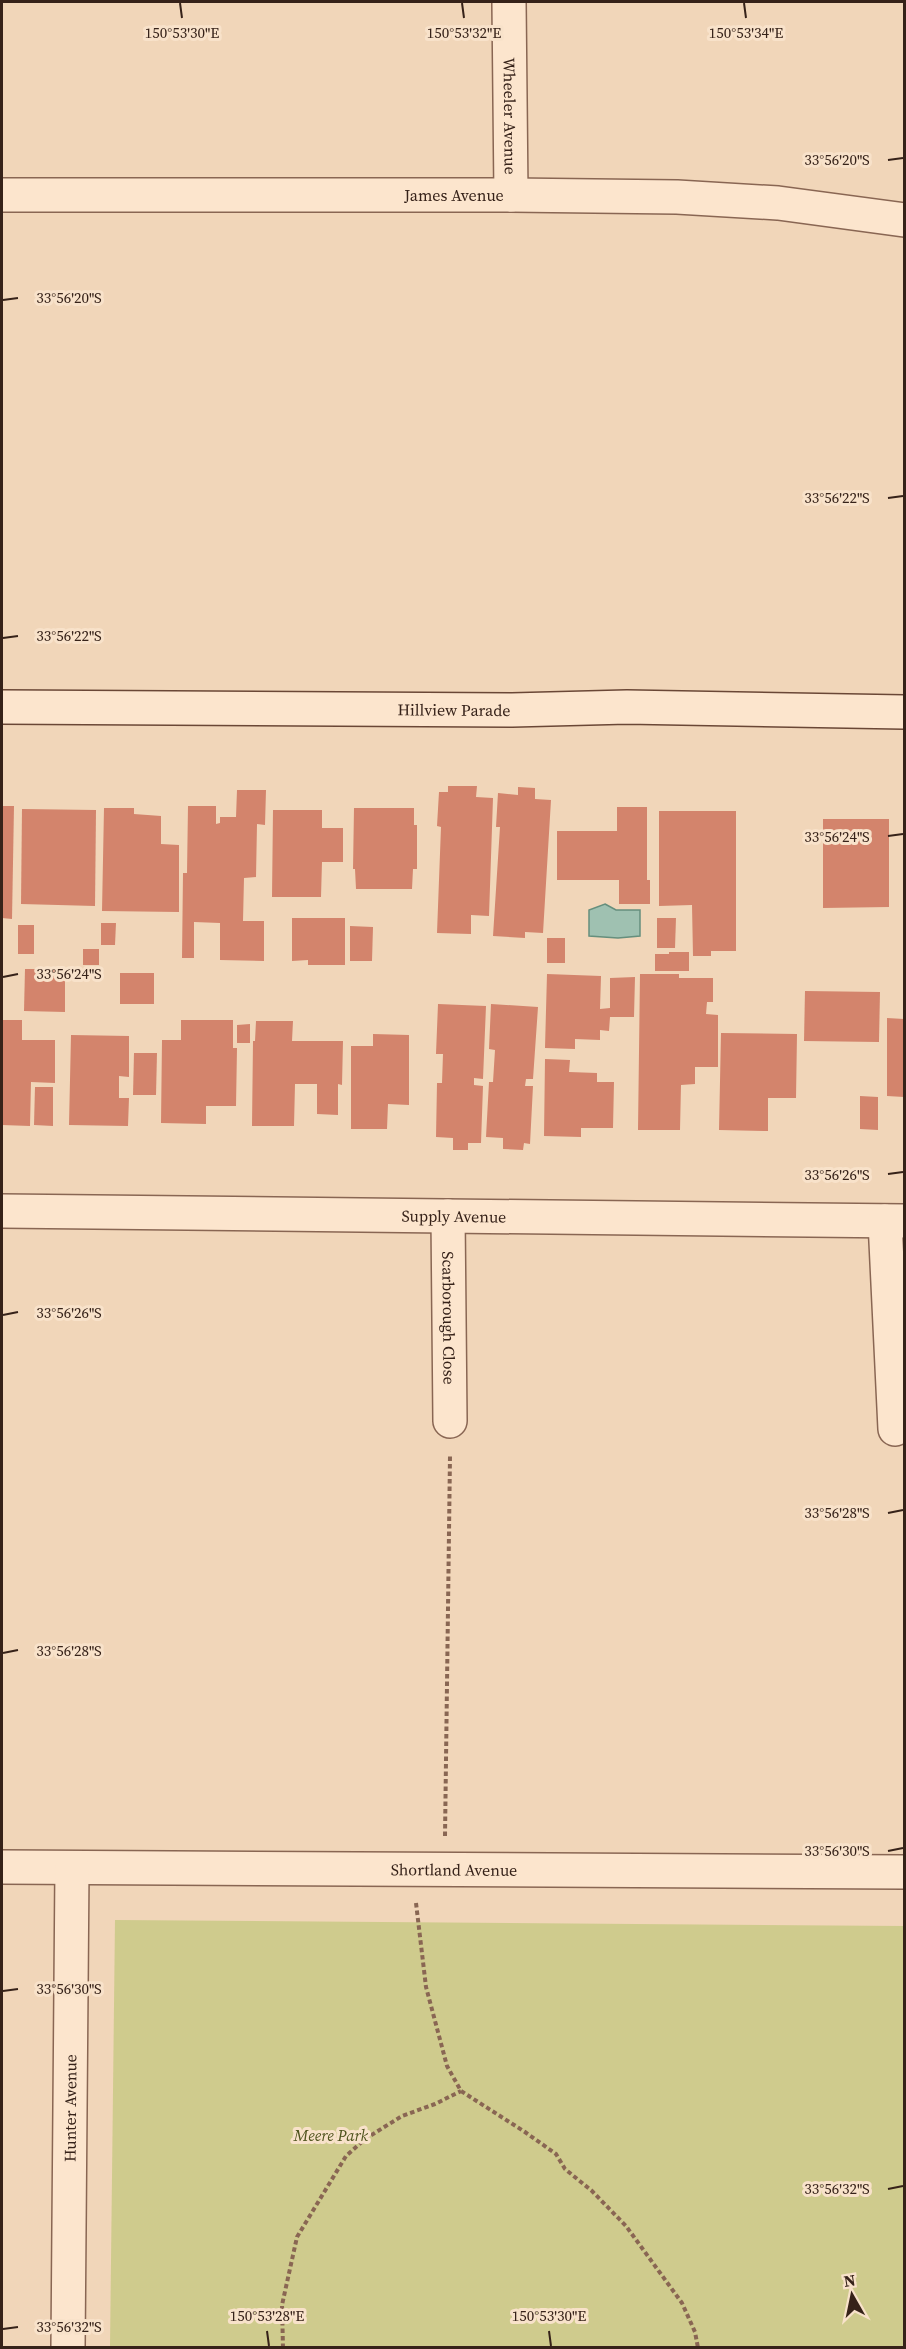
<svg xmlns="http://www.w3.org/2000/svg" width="906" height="2349" font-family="'Source Serif 4',serif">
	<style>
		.green { fill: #cfcb8d }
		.water { fill: #9fc1b1; stroke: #668f7d; stroke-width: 1.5 }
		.building { fill: #d3846c }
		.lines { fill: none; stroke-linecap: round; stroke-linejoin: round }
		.street-casing { stroke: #896653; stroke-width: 36 }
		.secondary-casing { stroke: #6a4736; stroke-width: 36 }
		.path { stroke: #896653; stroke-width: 4; stroke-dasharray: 4.5 3; stroke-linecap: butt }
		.street { stroke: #fce5cd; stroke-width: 33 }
		.secondary { stroke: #fce5cd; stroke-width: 33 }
		.ticks { fill: none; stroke: #362219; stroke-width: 2 }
		.labels { text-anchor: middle; stroke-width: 6; stroke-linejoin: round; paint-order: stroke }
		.street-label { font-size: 16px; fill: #362219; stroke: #f8e2ca }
		.park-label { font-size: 16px; font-style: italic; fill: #50541e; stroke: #f8e2ca }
		.ticks-label { font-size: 15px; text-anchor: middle; fill: #362219; stroke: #f8e2ca; stroke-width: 6; stroke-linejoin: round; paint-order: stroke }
	</style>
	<rect width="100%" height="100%" fill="#f1d6b9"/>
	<path class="green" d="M115,1920l789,6v421h-794z"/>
	<path class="water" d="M605,904l11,6h24v26l-22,2 -29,-2v-26z"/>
	<g class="building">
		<path d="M448,786h29l-1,11 17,1 -4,118 -18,-1v19l-34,-1 4,-106 -4,-1 2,-34h9z"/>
		<path d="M518,787l17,1v11l16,1 -8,133 -18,-1v6l-32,-2 7,-109h-4l2,-34 20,2z"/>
		<path d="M237,790h29l-1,35 -8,-1 -1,53 -12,1 -1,43h21v40l-44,-1v-37l-26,-1v36h-12l1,-85h4l1,-67h28v18l4,-1v-6h16z"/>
		<path d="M2,806h12l-2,113 -10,-1z"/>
		<path d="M617,807h30v73h3v24h-31v-24h-62v-49h60z"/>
		<path d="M104,808h30v6l27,2v28l18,1v67l-77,-1z"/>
		<path d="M354,808h60v17h3v44h-4l-1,20h-56l-1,-20h-2z"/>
		<path d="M22,809l74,1 -1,96 -74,-2z"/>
		<path d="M273,810h49v18h21v34h-21l-1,35h-49z"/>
		<path d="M659,811h77v140h-25v5h-18l-1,-51 -33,1z"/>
		<path d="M823,819h66v88l-66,1z"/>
		<path d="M292,918h53v47h-37v-5l-16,1z"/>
		<path d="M657,918h19l-1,30h-18z"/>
		<path d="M101,923h15l-1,22h-14z"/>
		<rect x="18" y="925" width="16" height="29"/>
		<path d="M350,926l23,1 -1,34h-22z"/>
		<rect x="547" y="938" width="18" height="25"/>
		<rect x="83" y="949" width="16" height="16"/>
		<path d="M669,952h20v19h-34v-17h14z"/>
		<path d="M25,969h40v43l-41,-1z"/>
		<rect x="120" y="973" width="34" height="31"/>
		<path d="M547,974l54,2 -1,33 10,-1v-30l25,-1 -1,40h-24l-1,14 -9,-1v10l-25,-1v10l-30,-1z"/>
		<path d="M640,974h39v4h34v24h-6l-1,12 12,1v52h-23v17l-14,1 -1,45h-42z"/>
		<path d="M805,991l75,1 -1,50 -75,-1z"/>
		<path d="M438,1004l48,2 -3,73 -9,-1v7l9,1 -2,57h-13v7h-15v-12l-17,-1 1,-54h5l1,-29h-7z"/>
		<path d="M491,1004l47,3 -5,72h-7l-1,7h8l-3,58 -6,-1 -1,7 -20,-1v-11l-17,-1 3,-55h4l2,-32 -6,-1z"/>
		<path d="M887,1018l17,1v78l-17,-1z"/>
		<path d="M2,1020h20v20h33v43l-24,-1 -1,44 -28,-1z"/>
		<path d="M181,1020h52v28h4l-1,58h-30v18l-45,-1 1,-83h19z"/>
		<path d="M256,1021h37l-1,20h51l-1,44 -4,-1v31l-21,-1v-30h-22l-1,42h-42l1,-85h2z"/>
		<path d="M250,1024v19h-13v-18z"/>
		<path d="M721,1033l76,1 -1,64h-28v33l-49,-1z"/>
		<path d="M373,1034l36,1v70l-21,-1 -1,25h-36v-83h22z"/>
		<path d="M71,1035l58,1v41l-10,-1v22h10l-1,28 -59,-1z"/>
		<path d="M134,1053h23l-1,42h-23z"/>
		<path d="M545,1059l25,1 -1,12 28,1v9h17l-1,46h-32v9l-37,-1z"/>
		<path d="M35,1087h18v39l-19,-1z"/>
		<path d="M860,1096l18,1v33l-18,-1z"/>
	</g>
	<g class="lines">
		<defs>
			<g id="street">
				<path id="s1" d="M509,2l2,193"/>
				<path id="s2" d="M2,195h509l166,2 101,6 126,17"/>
				<path id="s3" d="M2,1211l902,10"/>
				<path id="s4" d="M448,1216l2,205"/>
				<path d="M885,1221l10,208"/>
				<path id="s5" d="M2,1867l902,5"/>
				<path id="s6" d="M68,2348l4,-480"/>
			</g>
			<g id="secondary">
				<path id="s7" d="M2,707l510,3 115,-3 277,5"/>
			</g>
		</defs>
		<use href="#street" class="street-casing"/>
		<use href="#secondary" class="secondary-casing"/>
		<g class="path">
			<path d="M445,1836l5,-380"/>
			<path d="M416,1903l10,84 21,79 14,25 64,41 31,22 9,15 27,22 34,35 56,77 13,29 3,16"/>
			<path d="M283,2348l-1,-43 15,-68 49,-81 19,-17 37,-23 33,-12 26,-13"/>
		</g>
		<use href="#street" class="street"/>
		<use href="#secondary" class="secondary"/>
	</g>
	<path class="ticks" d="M180,3l2,15M462,3l2,15M744,3l2,15M888,160l15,-2M3,300l15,-2M888,498l15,-2M3,638l15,-2M888,836l15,-2M3,977l15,-3M888,1174l15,-2M3,1315l15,-3M888,1513l15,-3M3,1653l15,-3M888,1851l15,-3M3,1991l15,-2M888,2189l15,-3M3,2329l15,-2M267,2331l2,15M549,2331l2,15"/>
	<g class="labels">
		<g class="street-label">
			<text dy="6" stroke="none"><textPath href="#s1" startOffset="114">Wheeler Avenue</textPath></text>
			<text dy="6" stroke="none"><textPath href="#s2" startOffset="452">James Avenue</textPath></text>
			<text dy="6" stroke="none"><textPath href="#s7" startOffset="452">Hillview Parade</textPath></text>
			<text dy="6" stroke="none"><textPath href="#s3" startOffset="452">Supply Avenue</textPath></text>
			<text dy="6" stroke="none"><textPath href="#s4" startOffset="102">Scarborough Close</textPath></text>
			<text dy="6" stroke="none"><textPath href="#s5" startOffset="452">Shortland Avenue</textPath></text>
			<text dy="6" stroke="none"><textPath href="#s6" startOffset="240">Hunter Avenue</textPath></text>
		</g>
		<g class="park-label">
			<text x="331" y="2141">Meere Park</text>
		</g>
	</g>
	<g class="ticks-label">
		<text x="182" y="38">150°53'30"E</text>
		<text x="464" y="38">150°53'32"E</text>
		<text x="746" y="38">150°53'34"E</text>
		<text x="837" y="165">33°56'20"S</text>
		<text x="69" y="303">33°56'20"S</text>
		<text x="837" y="503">33°56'22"S</text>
		<text x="69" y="641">33°56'22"S</text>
		<text x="837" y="842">33°56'24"S</text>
		<text x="69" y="979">33°56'24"S</text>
		<text x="837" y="1180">33°56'26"S</text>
		<text x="69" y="1318">33°56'26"S</text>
		<text x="837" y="1518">33°56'28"S</text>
		<text x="69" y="1656">33°56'28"S</text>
		<text x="837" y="1856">33°56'30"S</text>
		<text x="69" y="1994">33°56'30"S</text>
		<text x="837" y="2194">33°56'32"S</text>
		<text x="267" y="2321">150°53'28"E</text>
		<text x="549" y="2321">150°53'30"E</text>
		<text x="69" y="2332">33°56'32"S</text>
	</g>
	<rect width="906" height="2349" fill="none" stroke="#362219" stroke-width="6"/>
	<g transform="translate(852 2295) rotate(351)" stroke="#f8e2ca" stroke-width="4.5" paint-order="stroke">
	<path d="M0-4.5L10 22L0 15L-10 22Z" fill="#362219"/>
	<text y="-9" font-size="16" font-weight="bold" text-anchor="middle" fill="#362219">N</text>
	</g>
</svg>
